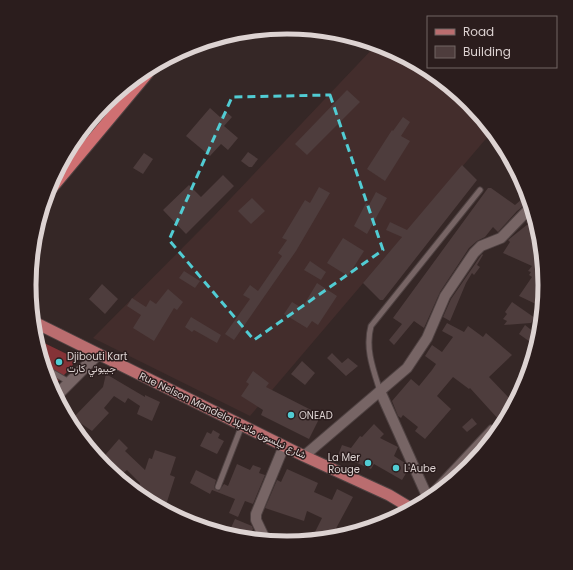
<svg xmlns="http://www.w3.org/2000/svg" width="573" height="570" font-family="Poppins,Vazirmatn,sans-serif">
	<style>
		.built { fill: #432d2c }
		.green { fill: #843337 }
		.building { fill: #4e3d3d }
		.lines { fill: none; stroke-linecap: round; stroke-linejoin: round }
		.service-casing { stroke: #4f4242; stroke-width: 7 }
		.minor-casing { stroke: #4f4242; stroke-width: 12 }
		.tertiary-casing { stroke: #4f4242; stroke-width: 13 }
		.primary-casing { stroke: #4f4242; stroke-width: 13 }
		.trunk-casing { stroke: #4f4242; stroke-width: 13 }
		.service { stroke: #776565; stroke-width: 5 }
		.minor { stroke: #776565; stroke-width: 10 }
		.tertiary { stroke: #776565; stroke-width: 11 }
		.primary { stroke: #ba6d6f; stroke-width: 11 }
		.trunk { stroke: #d07072; stroke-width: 11 }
		.marked { fill: none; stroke: #51ccd3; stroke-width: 3; stroke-dasharray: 8 5; stroke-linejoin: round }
		.poi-dot { fill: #51ccd3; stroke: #2b1d1d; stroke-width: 1.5 }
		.labels { text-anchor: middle; stroke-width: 3; stroke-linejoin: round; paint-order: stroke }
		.poi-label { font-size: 10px; fill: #ddd3d2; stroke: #2b1d1d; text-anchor: start }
		.street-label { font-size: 10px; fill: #ddd3d2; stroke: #2b1d1d }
		.rim { fill: none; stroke: #ddd3d2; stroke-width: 5 }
	</style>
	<rect width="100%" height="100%" fill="#352726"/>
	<path class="built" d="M376,45l9,2 84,56 21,31 -240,282 -157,-78 121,-122z"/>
	<path class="green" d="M40,341l35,17 -3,9 -21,21 -3,-4z"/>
	<g class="building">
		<path d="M347,90l13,12 -53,53 -12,-11z"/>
		<path d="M210,108l10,9 5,-6 7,6 -8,9 14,12 -10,12 -7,-6 -11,12 -24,-20z"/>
		<path d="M403,117l7,5 -9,14 9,5 -25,40 -18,-12 25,-39 1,1z"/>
		<path d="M248,152l10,7 -6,8h-3l-8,-6z"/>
		<path d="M144,153l9,6 -10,15 -10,-6z"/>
		<path d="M462,165l15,15 -94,120h-3l-17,-17 39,-46 -16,-7 4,-8 17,8z"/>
		<path d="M223,175l11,11 -48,48 -23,-24 26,-25 12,12z"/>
		<path d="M319,187l11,6 -34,58 -62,89 -9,-6 25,-35 -7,-4 7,-10 8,6 24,-35 -4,-3 9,-13 -5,-2 23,-38 5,3z"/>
		<path d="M488,188h3l24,17 7,-6 4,5 -9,7 -19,21 -5,-5 -8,10 -8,4 -8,7 -29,44 -16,36 -10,-7 -20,24 -5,-5 13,-16 -9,-6z"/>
		<path d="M376,192l11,6 -20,36 -13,-8 12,-23 3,2z"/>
		<path d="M252,198l13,13 -14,13 -13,-13z"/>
		<path d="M531,216l13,69 -4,21 -21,-10 13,-19 -3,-2 2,-3 -3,-1 4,-5 -29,-13 7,-11 -2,-2 20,-16 -2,-2z"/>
		<path d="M343,238l21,13 -16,25 -21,-13z"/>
		<path d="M482,254l1,1 -6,10 3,2 -6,8 -2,-2 -6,10 -16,38 -7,-4 8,-18z"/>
		<path d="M310,261l16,11 -5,8 -17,-10z"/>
		<path d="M184,271l16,10 -5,7 -16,-10z"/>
		<path d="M317,283l20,13 -19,29 -6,-4 -5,7 -23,-14 8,-12 10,6z"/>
		<path d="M102,284l16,15 -13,15 -16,-15z"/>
		<path d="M168,289l15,13 -6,8 -3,-2 -20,33 -21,-13 8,-13 -14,-9 5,-8 14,9 4,-7 6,4z"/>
		<path d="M512,302l23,16 -4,5 -27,2 3,-4 -4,-2 4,-5 -2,-2z"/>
		<path d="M191,317l30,18 -4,8 -23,-13 -2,2 -7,-5z"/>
		<path d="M447,323l17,9 4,-6 15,11 3,-4 26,22 -23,22 22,23 -6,5 3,4 -8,12 -30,-33 -1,1 -16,-12 -16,19 14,13 -26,30 -10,-8 3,-4 -15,-12 -2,3 -3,-2 -6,-15 19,-22 8,7 13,-16 4,-6 -11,-8 7,-11 10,7 11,-15 -11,-6z"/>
		<path d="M525,325l10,8 -2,11 -14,-10z"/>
		<path d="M332,353l10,10 6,-5 10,8 -12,10 -19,-18z"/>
		<path d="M302,361l13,12 -10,12 -14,-11z"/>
		<path d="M253,371l16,12 -3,4 55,28 -12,24 -48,-24 2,-5 -22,-14 8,-12 -3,-2z"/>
		<path d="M106,374l39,23v-2l15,7 -8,19 -15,-7 3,-8 -12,-8 -3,5 -11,-7 -10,12 5,5 -17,18 -13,-9 -3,3 -4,-6 31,-32z"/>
		<path d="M472,418l5,6 -10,8 -5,-5z"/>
		<path d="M374,424l10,10 -4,4 18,9 -4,9 11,7 3,7 -6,10 -28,-16 -3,5 -33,-14 4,-10 9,3 9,-12 2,1z"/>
		<path d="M213,430l7,4 -2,4 6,3 -7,13 -17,-8 7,-14 4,2z"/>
		<path d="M119,439l9,9 -3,3 20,19 4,-12 3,1 3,-9 21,7 -6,18 5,2 -10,31 -27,-18 2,-7 -13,-13 -9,7 -14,-10 -4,-6z"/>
		<path d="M237,464l13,6 3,-5 8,3 -2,5 6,2 -12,29 -8,-3 -7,16 -9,-4 6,-14 -23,-9 -2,4 -20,-11 6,-13 20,10 -2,8 5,3 5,-7 4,2z"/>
		<path d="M287,469l31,14 -4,9 18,8 5,-11 16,8 -20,37 -21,4 10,-20 -15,-7 -3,10 -39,-13 12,-28 4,2z"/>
		<path d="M235,519l17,7 1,3 -3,7 -20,-6z"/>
	</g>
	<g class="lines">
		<defs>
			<g id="service">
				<path d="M101,107l11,9"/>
				<path d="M45,368l24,14"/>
				<path d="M380,391c-7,-22 -15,-43 -9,-65l109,-136"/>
				<path d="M218,487l24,-62"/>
				<path d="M430,493l61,-65"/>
			</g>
			<g id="minor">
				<path d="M380,391l47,105"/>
				<path d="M304,456l103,-88 20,-30 18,-42 29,-43 7,-7 20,-8 28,-29"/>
				<path d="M265,539l-9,-19v-6l28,-68"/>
			</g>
			<path id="tertiary" d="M56,396l42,-42"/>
			<path id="primary" d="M36,323l268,133 85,39 20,12"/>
			<path id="trunk" d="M47,194l101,-121"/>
		</defs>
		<use href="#service" class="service-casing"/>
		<use href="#minor" class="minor-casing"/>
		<use href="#tertiary" class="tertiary-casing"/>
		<use href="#primary" class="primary-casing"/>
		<use href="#trunk" class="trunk-casing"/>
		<use href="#service" class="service"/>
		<use href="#minor" class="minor"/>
		<use href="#tertiary" class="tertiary"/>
		<use href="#primary" class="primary"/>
		<use href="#trunk" class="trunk"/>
	</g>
	<path class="marked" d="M330,95l53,155 -129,90 -85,-100 63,-143z"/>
	<g class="poi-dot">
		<circle cx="59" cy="362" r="4"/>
		<circle cx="291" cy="415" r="4"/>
		<circle cx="368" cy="463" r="4"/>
		<circle cx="396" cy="468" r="4"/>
	</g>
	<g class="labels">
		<g class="poi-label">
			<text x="67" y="360">Djibouti Kart<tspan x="67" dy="12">جيبوتي كارت</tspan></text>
			<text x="299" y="419">ONEAD</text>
			<text x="360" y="461" text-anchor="end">La Mer<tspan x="360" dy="12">Rouge</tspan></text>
			<text x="404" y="472">L'Aube</text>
		</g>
		<g class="street-label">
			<text transform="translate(223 415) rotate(26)" y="4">Rue Nelson Mandela شارع نيلسون مانديلا</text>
		</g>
	</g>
	<path d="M0 0H573V570H0ZM36 285a251 251 0 1 1 502 0a251 251 0 1 1-502 0Z" fill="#2b1d1d" fill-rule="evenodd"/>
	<path class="rim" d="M36 285a251 251 0 1 1 502 0a251 251 0 1 1-502 0Z"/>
	<rect x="427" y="16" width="130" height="52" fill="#2b1d1d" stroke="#726665"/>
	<rect x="435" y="29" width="20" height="6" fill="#ba6d6f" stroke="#726665"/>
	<text x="463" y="36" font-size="12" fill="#ddd3d2">Road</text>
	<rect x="435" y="46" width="20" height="12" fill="#4e3d3d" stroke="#726665"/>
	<text x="463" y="56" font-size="12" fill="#ddd3d2">Building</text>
</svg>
